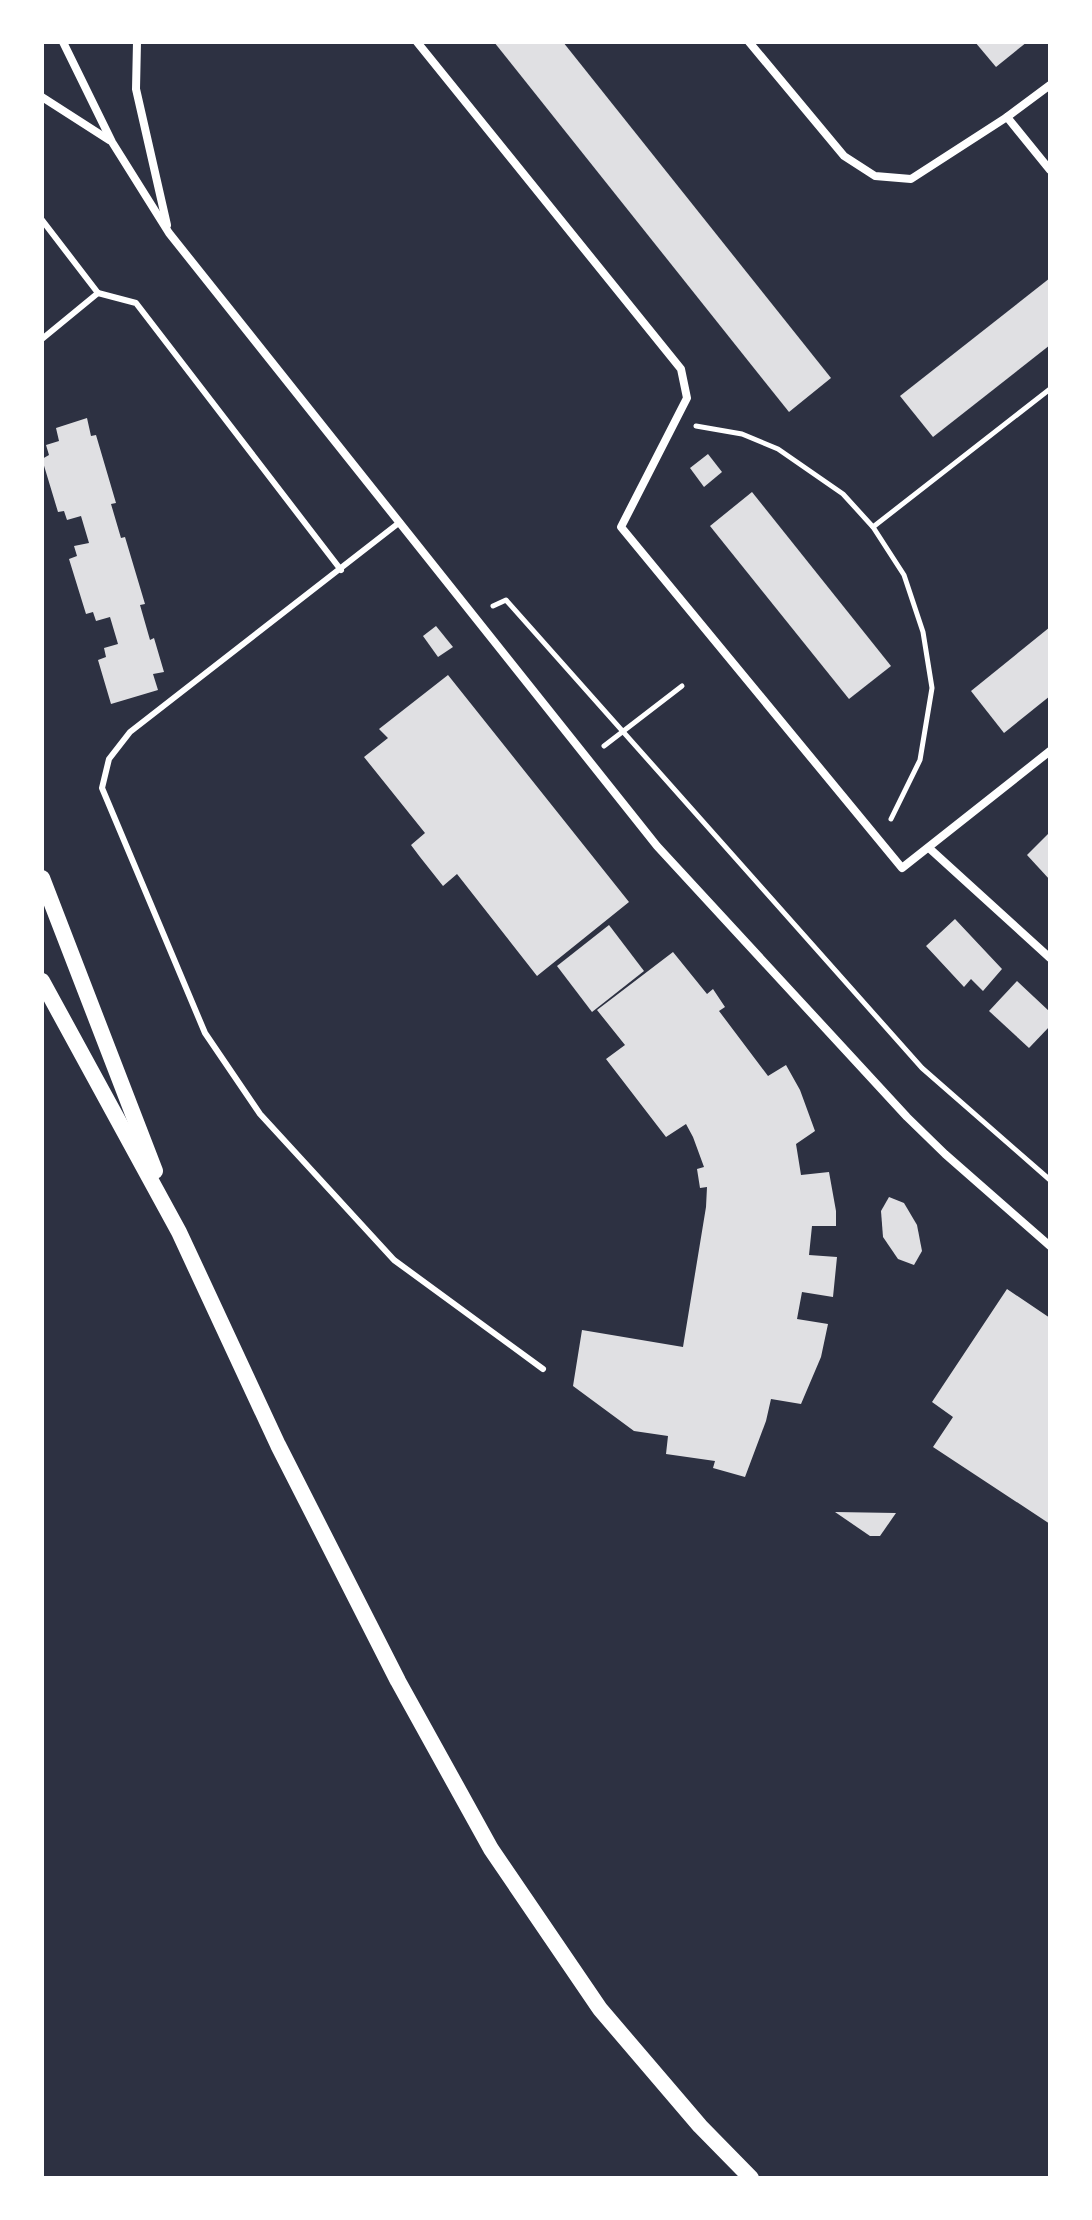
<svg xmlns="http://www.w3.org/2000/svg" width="1092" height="2220" font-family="'Roboto Condensed',sans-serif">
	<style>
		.building { fill: #e0e0e3 }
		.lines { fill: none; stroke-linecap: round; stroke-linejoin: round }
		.path { stroke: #fff; stroke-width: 5 }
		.service { stroke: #fff; stroke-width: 6 }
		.minor { stroke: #fff; stroke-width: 8 }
		.secondary { stroke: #fff; stroke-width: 16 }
	</style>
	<rect width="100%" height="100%" fill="#2d3142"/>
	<g class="building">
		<path d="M494,42h69l268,336 -42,34z"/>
		<path d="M975,42h52l-31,25z"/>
		<path d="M1050,278v67l-117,92 -33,-41z"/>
		<path d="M87,418l4,18 5,-1 20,68 -5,1 10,34 4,-1 20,67 -5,1 10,35 4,-2 10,34 -11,2 5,16 -47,14 -13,-44 8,-3 -2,-9 14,-4 -8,-27 -14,4 -3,-9 -7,2 -17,-55 8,-3 -3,-10 15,-3 -8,-27 -14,4 -3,-9 -6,1 -16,-53 7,-4 -3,-10 13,-4 -3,-13z"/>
		<path d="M708,454l14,18 -18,15 -14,-19z"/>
		<path d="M752,492l139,174 -42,33 -139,-173z"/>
		<path d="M436,626l17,21 -15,10 -15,-21z"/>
		<path d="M1050,627v69l-46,37 -33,-42z"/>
		<path d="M448,675l181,227 -92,74 -80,-102 -14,12 -23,-29 -9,-12 14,-12 -61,-76 24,-19 -9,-9z"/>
		<path d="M1050,832v48l-23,-25z"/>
		<path d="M955,919l47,50 -19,22 -12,-12 -7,8 -38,-41z"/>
		<path d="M609,925l35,46 -52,41 -35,-46z"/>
		<path d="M673,952l34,42 6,-5 12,18 -6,4 49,65 18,-11 14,25 15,41 -19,13 5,31 28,-3 7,39v15h-24l-3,29 28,2 -4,40 -31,-5 -5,27 31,5 -7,33 -20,47 -30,-5 -5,22 -21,56 -32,-9 2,-7 -49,-7 2,-18 -34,-5 -61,-45 9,-56 101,17 23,-140 1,-20 -7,1 -3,-19 7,-2 -11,-30 -7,-13 -20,13 -60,-78 19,-14 -28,-35z"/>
		<path d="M1017,981l33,31v14l-21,22 -40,-37z"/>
		<path d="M889,1197l15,6 13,22 5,26 -8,14 -16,-6 -15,-22 -2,-26z"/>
		<path d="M1007,1289l43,29v206l-117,-77 20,-30 -21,-15z"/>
		<path d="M835,1512l61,1 -16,23h-10z"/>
	</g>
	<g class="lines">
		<g class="path">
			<path d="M696,426l46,8 36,15 65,45 30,33 31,48 19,57 9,56 -12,72 -29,59"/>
			<path d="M873,527l177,-138"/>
			<path d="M493,606l13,-6 416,468 128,112"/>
			<path d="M604,746l78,-60"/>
		</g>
		<g class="service">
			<path d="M42,220l56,73 38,10 205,267"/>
			<path d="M42,339l56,-46"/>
			<path d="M400,522l-270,210 -21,27 -7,29 103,245 55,81 134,146 149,109"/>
		</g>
		<g class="minor">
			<path d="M63,42l49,100 57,91 488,613 250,271 38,37 105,92"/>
			<path d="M137,42l-1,47 31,136"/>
			<path d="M417,42l264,327 6,29 -66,129 281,341 148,-117"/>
			<path d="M749,42l95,114 31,20 36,3 96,-62"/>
			<path d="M1050,85l-43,32 43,53"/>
			<path d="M42,97l67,43"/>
			<path d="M929,848l121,110"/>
		</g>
		<g class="secondary">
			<path d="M42,878l113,293"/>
			<path d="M42,981l137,251 99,213 120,236 93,168 109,160 100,117 51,52"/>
		</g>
	</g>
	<rect width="1092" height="2220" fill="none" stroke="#ffffff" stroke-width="88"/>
</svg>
